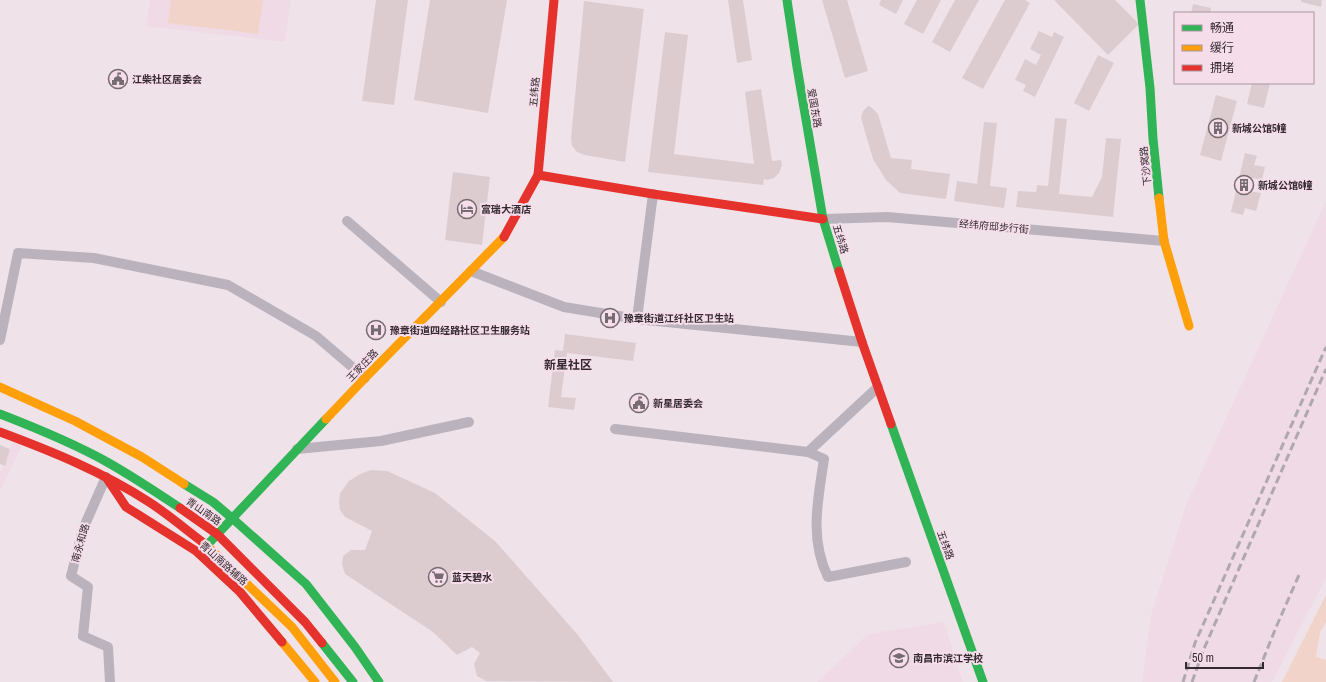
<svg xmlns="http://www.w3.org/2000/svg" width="1326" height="682" font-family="'Archivo Narrow','Noto Sans SC',sans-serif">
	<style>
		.built { fill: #f0dae6 }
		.green { fill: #f1d3ca }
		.building { fill: #ddcccf }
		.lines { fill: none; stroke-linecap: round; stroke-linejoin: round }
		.street { stroke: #bab3be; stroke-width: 10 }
		.fast { stroke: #30b455; stroke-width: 9 }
		.slow { stroke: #ff9f0a; stroke-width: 9 }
		.jam { stroke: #e5322d; stroke-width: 9 }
		.rail { stroke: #afa8b1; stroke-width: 3; stroke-dasharray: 8 4; stroke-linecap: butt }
		.labels { text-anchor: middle; stroke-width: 4; stroke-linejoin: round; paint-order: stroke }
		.poi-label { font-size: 10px; font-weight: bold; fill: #332a2f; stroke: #f5ddea; text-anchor: start }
		.street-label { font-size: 10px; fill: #332a2f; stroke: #f5ddea }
		.quarter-label { font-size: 12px; font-weight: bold; fill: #332a2f; stroke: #f5ddea }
	</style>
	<rect width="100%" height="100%" fill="#efe3e9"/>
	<g class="built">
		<path d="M150,0h141l-6,42 -139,-16z"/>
		<path d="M1326,201v377l-54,104h-130l9,-67 35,-110z"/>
		<path d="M12,442l10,3 -22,46v-20h2z"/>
		<path d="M944,622l19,60h-146l51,-48z"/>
	</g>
	<g class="green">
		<path d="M171,0h92l-5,34 -90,-11z"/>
		<path d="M1326,595v27l-6,10 -4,25 10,3v22h-44z"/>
	</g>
	<g class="building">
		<path d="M376,0h32l-14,105 -32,-4z"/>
		<path d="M430,0h77l-19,113 -74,-13z"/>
		<path d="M728,0h15l9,60 -15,3z"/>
		<path d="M822,0h25l21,71 -23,7z"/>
		<path d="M881,0h22l-7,14 -17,-9z"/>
		<path d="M917,0h24l-18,34 -19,-10z"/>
		<path d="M955,0h24l-29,52 -18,-10z"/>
		<path d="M1005,0h20l5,3 -47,86 -21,-11z"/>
		<path d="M1054,0h61l24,24 -31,31z"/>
		<path d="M1301,0h21l-1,7 -20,-5z"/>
		<path d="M584,1l60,8 -19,153 -40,-7 -8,-3 -5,-6 -1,-7z"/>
		<path d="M1193,4l18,4 -1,5h-19z"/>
		<path d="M1039,31l13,6 2,-5 10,5 -29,60 -12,-6 3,-6 -11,-5 10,-21 11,6 5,-10 -11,-6z"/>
		<path d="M665,32l23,3 -14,119 80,10 -9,-72 16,-3 11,72 9,-1 1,5 -3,8 -5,5 -7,2 -3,-1 -1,6 -115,-13z"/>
		<path d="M1098,55l16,8 -25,48 -15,-8z"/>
		<path d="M1252,83h18l-6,25 -17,-4z"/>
		<path d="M1216,95l21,6 -16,60 -21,-6z"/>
		<path d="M868,106l3,1 7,7 13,44 21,2 -1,9 39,5 -4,25 -46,-6 -14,-13 -13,-21 -12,-41 2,-7z"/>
		<path d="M1055,118l12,1 -8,75 33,3 10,-20 4,-39 15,1 -8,78 -97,-10 2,-16 18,1 1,-7 11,1z"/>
		<path d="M984,122l13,1 -7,63 17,2 -3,20 -50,-7 3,-20 20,3z"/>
		<path d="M1245,153l12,3 -3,9 11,2 -3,13 -9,-2 -3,13 11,2 -5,18 -11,-3 -2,7 -12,-3z"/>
		<path d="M453,172l37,5 -8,68 -37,-5z"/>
		<path d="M565,334l71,9 -3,18 -66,-8 -6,44 15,1 -2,12 -26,-3 7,-57 8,1z"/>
		<path d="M0,445l10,4 -5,17 -5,-2z"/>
		<path d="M371,470l16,1 48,22 60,48 83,94 35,47 -127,-1 -9,-5 -3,-12 6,-11 -8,-6 -15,8 -24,-23 -88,-58 -3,-10 1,-8 8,-6h14l7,-19 -27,-14 -5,-7 -1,-8 1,-9 9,-12 11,-7z"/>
	</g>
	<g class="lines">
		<g class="street">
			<path d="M823,219l64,-2 277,24"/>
			<path d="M347,221l94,81"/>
			<path d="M471,271l93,36 73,12 225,23"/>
			<path d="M637,319l16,-125"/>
			<path d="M0,340l18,-87 76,5 134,27 88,51 49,42"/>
			<path d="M615,429l193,23 70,-65"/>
			<path d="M297,449l84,-8 88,-19"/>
			<path d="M808,452l16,7c-6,41 -15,79 4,118l78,-15"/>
			<path d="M106,477l-23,52 -12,47 17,11 -5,49 25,11 2,35"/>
		</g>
		<g class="fast">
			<path d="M787,0l10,67 26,152 16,52"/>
			<path d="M1140,0l10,88 3,51 6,59"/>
			<path d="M0,414c36,14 73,29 107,48 25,14 49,30 73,46"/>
			<path d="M891,424l92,258"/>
			<path d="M184,484l29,18 19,16"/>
			<path d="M232,518l74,66 49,63 24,35"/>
			<path d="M210,542l116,-123"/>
			<path d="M322,643l31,39"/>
		</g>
		<g class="slow">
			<path d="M1159,198l5,43 25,85"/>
			<path d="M0,387l75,34 67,36 42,27"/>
			<path d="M326,419l39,-41 139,-141"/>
			<path d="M205,544l87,83 43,55"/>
			<path d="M282,642l33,40"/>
		</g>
		<g class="jam">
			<path d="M538,175l115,19 170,25"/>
			<path d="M504,237l34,-62 16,-175"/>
			<path d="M839,271l23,71 29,82"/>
			<path d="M0,432c51,19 103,40 149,70 19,12 37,28 56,42"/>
			<path d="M106,477l20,30 70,44 44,41 42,50"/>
			<path d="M180,508l37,26 88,88 17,21"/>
		</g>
		<g class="rail">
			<path d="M1183,682l12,-39 131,-296"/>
			<path d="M1192,682l11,-31 123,-282"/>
			<path d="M1254,682l23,-57 22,-50"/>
		</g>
	</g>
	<defs>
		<symbol id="civic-ring" viewBox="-11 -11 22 22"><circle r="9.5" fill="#f5ddea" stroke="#756b70" stroke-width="1.5"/><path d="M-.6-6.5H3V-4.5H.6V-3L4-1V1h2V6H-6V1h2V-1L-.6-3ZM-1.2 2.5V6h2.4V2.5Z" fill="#756b70"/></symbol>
		<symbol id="building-ring" viewBox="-11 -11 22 22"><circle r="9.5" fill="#f5ddea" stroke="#756b70" stroke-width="1.5"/><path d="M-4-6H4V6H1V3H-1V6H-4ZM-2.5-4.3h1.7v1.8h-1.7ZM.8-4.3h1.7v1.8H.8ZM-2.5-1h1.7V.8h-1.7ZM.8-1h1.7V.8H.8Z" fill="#756b70"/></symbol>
		<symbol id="hotel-ring" viewBox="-11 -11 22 22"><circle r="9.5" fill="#f5ddea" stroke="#756b70" stroke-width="1.5"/><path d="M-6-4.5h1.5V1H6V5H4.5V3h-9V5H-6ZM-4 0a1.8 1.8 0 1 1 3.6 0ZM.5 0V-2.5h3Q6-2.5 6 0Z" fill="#756b70"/></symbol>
		<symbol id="hospital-ring" viewBox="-11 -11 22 22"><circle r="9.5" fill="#f5ddea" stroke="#756b70" stroke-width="1.5"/><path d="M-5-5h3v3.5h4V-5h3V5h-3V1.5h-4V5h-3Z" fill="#756b70"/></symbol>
		<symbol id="supermarket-ring" viewBox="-11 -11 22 22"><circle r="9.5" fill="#f5ddea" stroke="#756b70" stroke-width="1.5"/><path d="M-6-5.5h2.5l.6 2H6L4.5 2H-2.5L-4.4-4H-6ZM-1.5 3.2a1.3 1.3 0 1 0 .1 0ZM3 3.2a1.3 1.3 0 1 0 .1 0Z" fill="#756b70"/></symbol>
		<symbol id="school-ring" viewBox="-11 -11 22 22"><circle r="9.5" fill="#f5ddea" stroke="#756b70" stroke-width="1.5"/><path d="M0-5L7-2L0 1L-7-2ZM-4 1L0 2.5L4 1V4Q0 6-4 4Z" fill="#756b70"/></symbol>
	</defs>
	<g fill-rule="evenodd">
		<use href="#civic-ring" x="107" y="68" width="22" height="22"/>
		<use href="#building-ring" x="1207" y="117" width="22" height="22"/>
		<use href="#building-ring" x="1233" y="174" width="22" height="22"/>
		<use href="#hotel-ring" x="456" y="198" width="22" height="22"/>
		<use href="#hospital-ring" x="599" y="307" width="22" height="22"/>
		<use href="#hospital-ring" x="365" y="319" width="22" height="22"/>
		<use href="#civic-ring" x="628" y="392" width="22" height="22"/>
		<use href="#supermarket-ring" x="427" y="566" width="22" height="22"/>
		<use href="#school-ring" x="888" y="647" width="22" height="22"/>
	</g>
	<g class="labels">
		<g class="poi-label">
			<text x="132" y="83">江柴社区居委会</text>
			<text x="1232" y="132">新城公馆5幢</text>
			<text x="1258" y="189">新城公馆6幢</text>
			<text x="481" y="213">富瑞大酒店</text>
			<text x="624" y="322">豫章街道江纤社区卫生站</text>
			<text x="390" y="334">豫章街道四经路社区卫生服务站</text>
			<text x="653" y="407">新星居委会</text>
			<text x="452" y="581">蓝天碧水</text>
			<text x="913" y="662">南昌市滨江学校</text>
		</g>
		<g class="street-label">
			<text transform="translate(534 92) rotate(-85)" y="4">五纬路</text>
			<text transform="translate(815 108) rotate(80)" y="4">爱国东路</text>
			<text transform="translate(1145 166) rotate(-96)" y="4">下沙窝路</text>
			<text transform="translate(994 226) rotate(5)" y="4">经纬府邸步行街</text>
			<text transform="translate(841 239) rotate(73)" y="4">五纬路</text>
			<text transform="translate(362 365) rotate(-46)" y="4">王家庄路</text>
			<text transform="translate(204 511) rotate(35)" y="4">青山南路</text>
			<text transform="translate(80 543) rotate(-74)" y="4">南永和路</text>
			<text transform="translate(946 545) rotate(70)" y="4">五纬路</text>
			<text transform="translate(224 563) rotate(42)" y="4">青山南路辅路</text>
		</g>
		<g class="quarter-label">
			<text x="568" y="369">新星社区</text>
		</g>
	</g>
	<rect x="1174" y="12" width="140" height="72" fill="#f5ddea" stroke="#a7959f"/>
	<rect x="1182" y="25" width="20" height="6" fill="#30b455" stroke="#a7959f"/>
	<text x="1210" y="32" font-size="12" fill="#332a2f">畅通</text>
	<rect x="1182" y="45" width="20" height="6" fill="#ff9f0a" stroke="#a7959f"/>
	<text x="1210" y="52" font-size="12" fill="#332a2f">缓行</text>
	<rect x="1182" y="65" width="20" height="6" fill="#e5322d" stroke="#a7959f"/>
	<text x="1210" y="72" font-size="12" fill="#332a2f">拥堵</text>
	<path d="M1186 662v6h77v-6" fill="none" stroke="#332a2f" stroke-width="2"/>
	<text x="1192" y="662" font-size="12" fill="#332a2f" stroke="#f5ddea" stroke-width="3" paint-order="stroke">50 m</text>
</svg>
